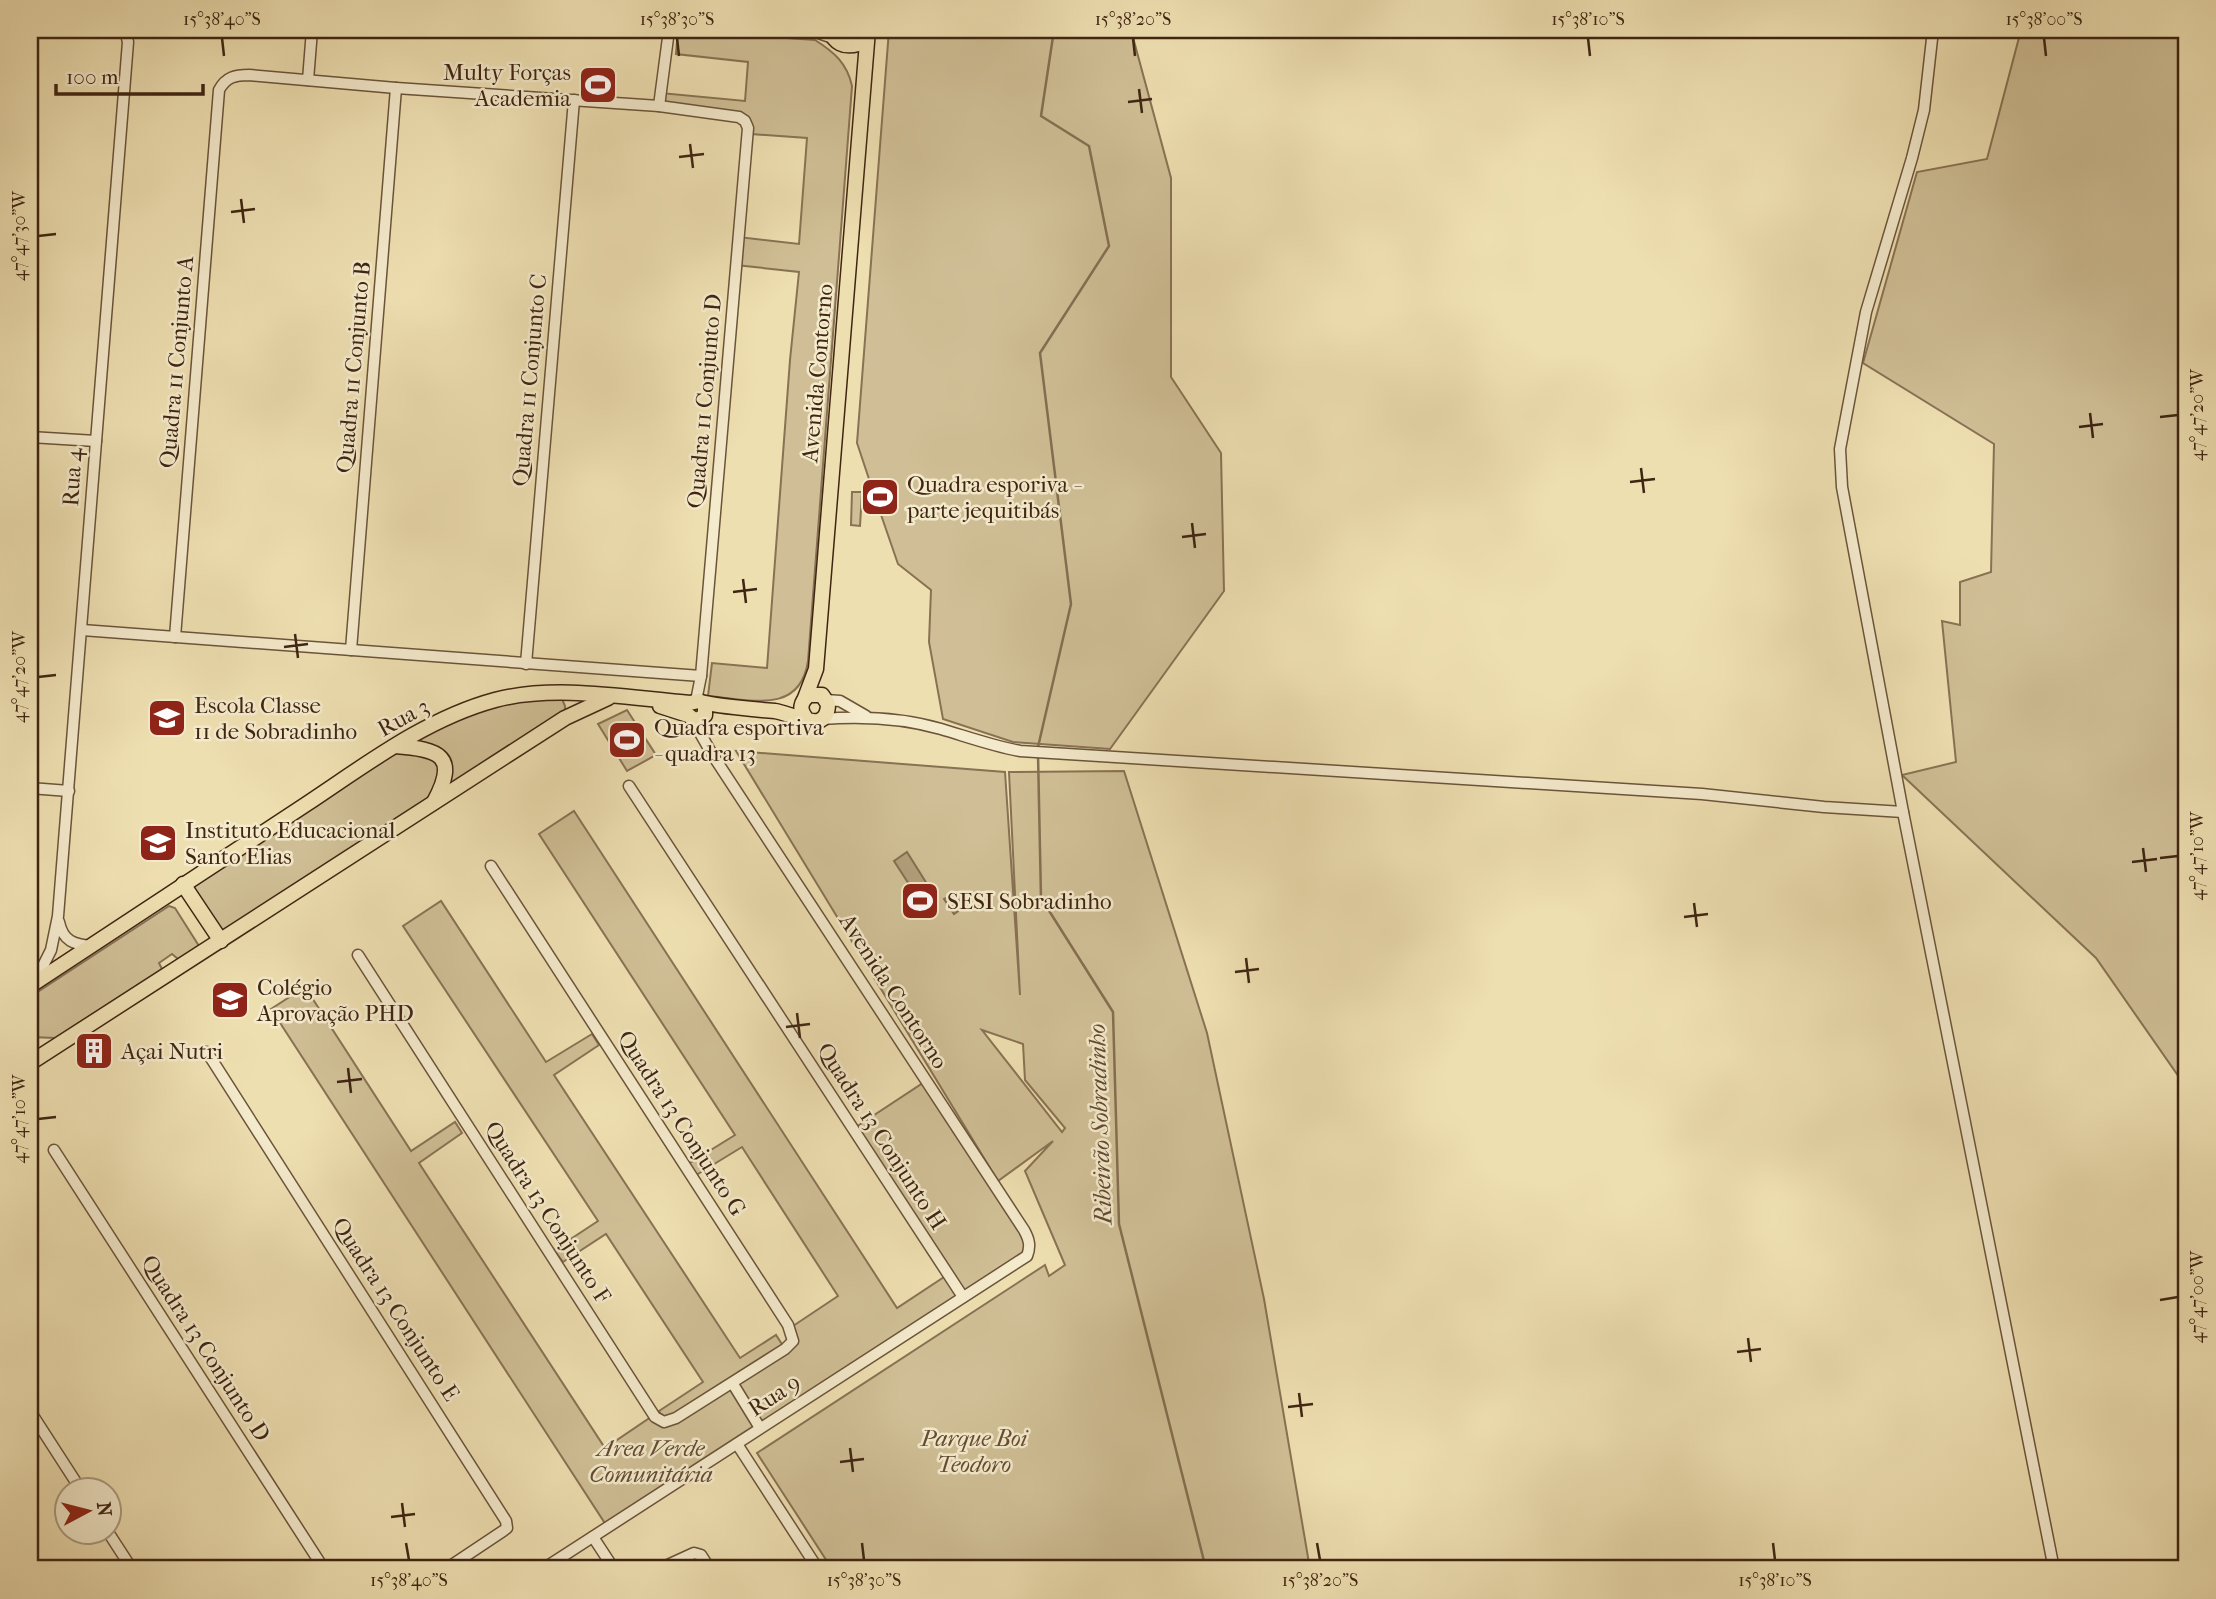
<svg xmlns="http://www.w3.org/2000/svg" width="2216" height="1599" font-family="'IM FELL French Canon',serif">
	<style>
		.green { fill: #d0bf96; stroke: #887254; stroke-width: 2; fill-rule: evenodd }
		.water { fill: #b2a07b; stroke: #846f51; stroke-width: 2 }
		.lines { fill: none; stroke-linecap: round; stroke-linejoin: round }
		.stream { stroke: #846f51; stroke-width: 2.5 }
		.minor-casing { stroke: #6b543a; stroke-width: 13 }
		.major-casing { stroke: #3f2512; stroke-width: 17 }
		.minor { stroke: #f4eacc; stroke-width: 10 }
		.major { stroke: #eedfb1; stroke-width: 14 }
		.ticks { fill: none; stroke: #3f2512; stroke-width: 2.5 }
		.labels { text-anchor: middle; stroke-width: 5; stroke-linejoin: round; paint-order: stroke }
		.poi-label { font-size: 23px; fill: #3f2512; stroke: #f4eacc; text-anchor: start }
		.street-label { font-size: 23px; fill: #3f2512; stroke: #f4eacc }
		.park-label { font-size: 23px; font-style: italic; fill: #634c33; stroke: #f4eacc }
		.water-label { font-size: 24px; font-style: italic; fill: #624a32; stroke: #f4eacc }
		.neatline { fill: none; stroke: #3f2512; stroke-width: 2.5 }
		.ticks-label { font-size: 18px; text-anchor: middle; fill: #3f2512 }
	</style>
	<rect width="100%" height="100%" fill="#eedfb1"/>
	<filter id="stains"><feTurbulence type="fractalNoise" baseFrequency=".00286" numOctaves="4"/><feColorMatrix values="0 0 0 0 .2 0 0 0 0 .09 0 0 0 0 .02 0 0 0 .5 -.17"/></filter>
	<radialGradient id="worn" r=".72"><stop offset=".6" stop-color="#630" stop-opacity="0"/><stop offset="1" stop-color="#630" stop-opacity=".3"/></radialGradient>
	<g class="green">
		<path d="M678,30l137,10c19,12 32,23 37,46l-44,575c-8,55 -60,38 -100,35l4,-33 55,5 23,-308 9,-88 -63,-7 3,-28 60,7 8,-106 -56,-4 -6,-13 -86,-15 2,-13 84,8 3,-39 -72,-8z"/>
		<path d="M889,30h242l40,148v199l50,76 3,138 -114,158 -97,-7 -70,-23 -14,-77 2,-52 -33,-26 -19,-55h-11l1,-24h2l-14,-42z"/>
		<path d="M2021,30h165v1057l-90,-129 -194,-183 54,-13 -14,-141 18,4v-43l31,-10 3,-128 -131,-81 54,-191 70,-13z"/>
		<path d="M852,492h10l-2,34 -9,-1z"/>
		<path d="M562,699l3,7v12l-344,223 -38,-57 212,-138 101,-46z"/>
		<path d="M627,710l29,45 -29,16 -29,-47z"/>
		<path d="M736,751l269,21 15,223 -11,-223 115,-1 83,262 57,266 46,270h-478l-75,-116 288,-188 4,11 16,-11 -40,-94 28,-30 -55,40zM982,1030l41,14 2,36 40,48 -3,4z"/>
		<path d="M574,811l323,497 50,-33 -94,-146 73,-48 98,149 5,19 -421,279 -337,-519 34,-22 106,164 44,-29 7,11 -43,30 186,285 49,-33 10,6 -5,-10 44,-29 -97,-148 -43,28 -9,-12 44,-29 -195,-295 38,-25 105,161 46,-28 7,11 -45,30 186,283 36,-23 9,14 5,-21 48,-32 -96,-149 -49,30 -8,-11 50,-31 -196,-301z"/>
		<path d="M169,906l6,2 24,38 -21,13 -6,-5 -13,9 3,6 -106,69 -26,-1v-40z"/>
	</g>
	<g class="water">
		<path d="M907,852l20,32 -13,8 -20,-31z"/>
		<path d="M954,893l10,14 -10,7 -10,-15z"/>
	</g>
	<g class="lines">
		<g class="stream">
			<path d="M1038,747l33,-143 -31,-251 69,-107 -20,-100 -48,-30 13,-86"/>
			<path d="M1038,754l3,144 72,114 6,212 87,345"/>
		</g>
		<defs>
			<g id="minor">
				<path d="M810,30l23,8"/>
				<path d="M1933,30l-9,80 -12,48 -46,154 -26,137 2,38 61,325 151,757"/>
				<path d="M308,80l4,-50"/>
				<path d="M659,106l10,-76"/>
				<path d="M30,437l66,4"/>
				<path d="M82,630l619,46"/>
				<path d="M175,637l44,-547c7,-13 16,-15 30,-15l147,13 263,18 80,11 6,4 3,7 -47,548 -5,25"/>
				<path d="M351,650l45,-562"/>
				<path d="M526,664l48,-564"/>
				<path d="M826,700l14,1 26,15"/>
				<path d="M822,719c40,-3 81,-1 119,10 27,8 52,17 79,22l682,43 122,13 79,5"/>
				<path d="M629,786l334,511"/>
				<path d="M30,788l39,3"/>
				<path d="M59,922c4,19 15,23 34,24"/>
				<path d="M358,955l297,462 9,5 12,-4 109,-69 8,-8 -5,-16 -297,-459"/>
				<path d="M35,982l16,-32 7,-34 70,-874 -3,-12"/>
				<path d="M207,1052l299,469 1,7 -4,3 -57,38"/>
				<path d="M54,1150l270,419"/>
				<path d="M733,1384l27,44"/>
				<path d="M30,1411l51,79"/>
				<path d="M737,1444l81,125"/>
				<path d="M108,1532l24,37"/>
				<path d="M593,1537l21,32"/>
				<path d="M543,1569l484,-313c4,-10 2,-17 -3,-26l-312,-476 -20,-35"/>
				<path d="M659,1569l35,-16 7,2 9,14"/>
			</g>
			<g id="major">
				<path d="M830,30c4,13 14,18 28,14l10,-13"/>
				<path d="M805,698l11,-29 52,-639"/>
				<path d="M660,706l28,9 8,6 9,-6v-10"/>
				<path d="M395,746c45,3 64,10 39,56"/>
				<path d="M183,884l38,57"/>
				<path d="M30,986c92,-60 183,-121 275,-181 59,-39 120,-86 190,-105 60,-16 134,-2 195,3l9,-2c7,4 62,9 76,10 11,2 34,12 43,10 8,-2 10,-10 10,-17l-6,-9h-13c-9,7 -10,15 -3,23"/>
				<path d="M30,1063l535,-345 43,-20"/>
			</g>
		</defs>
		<use href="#minor" class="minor-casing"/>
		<use href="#major" class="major-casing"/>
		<use href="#minor" class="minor"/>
		<use href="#major" class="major"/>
	</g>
	<path class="ticks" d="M222,38l2,18M677,38l2,18M1133,38l2,18M1588,38l2,18M2044,38l2,18M1139,89l3,24M1128,102l24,-3M690,144l3,24M679,157l25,-3M241,199l3,24M231,212l24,-3M38,236l18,-2M2090,413l3,25M2160,417l18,-2M2079,427l24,-3M1641,468l3,25M1630,482l25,-3M1192,523l3,25M1182,537l24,-3M743,579l3,24M733,592l24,-3M295,634l3,24M284,647l24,-3M38,677l18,-2M2143,848l3,24M2160,858l18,-2M2132,862l25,-3M1694,903l3,24M1684,917l24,-3M1246,958l3,25M1235,972l24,-3M797,1013l3,25M786,1027l24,-3M348,1068l3,25M337,1082l25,-3M38,1119l18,-2M2160,1300l18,-3M1748,1338l3,24M1737,1352l24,-3M1299,1393l3,24M1288,1407l25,-3M850,1448l3,24M840,1462l24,-3M402,1503l3,24M391,1517l24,-3M406,1543l3,17M862,1543l2,17M1317,1543l3,17M1773,1543l2,17"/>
	<defs>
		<symbol id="stadium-square" viewBox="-11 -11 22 22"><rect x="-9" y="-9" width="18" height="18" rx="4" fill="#8f2418" stroke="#f4eacc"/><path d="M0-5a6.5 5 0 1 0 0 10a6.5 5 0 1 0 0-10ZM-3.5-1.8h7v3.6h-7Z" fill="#fff"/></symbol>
		<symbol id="school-square" viewBox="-11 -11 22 22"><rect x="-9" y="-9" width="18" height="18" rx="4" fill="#8f2418" stroke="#f4eacc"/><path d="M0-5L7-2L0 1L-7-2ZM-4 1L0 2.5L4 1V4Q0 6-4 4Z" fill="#fff"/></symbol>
		<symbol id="building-square" viewBox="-11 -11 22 22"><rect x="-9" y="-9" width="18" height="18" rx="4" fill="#8f2418" stroke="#f4eacc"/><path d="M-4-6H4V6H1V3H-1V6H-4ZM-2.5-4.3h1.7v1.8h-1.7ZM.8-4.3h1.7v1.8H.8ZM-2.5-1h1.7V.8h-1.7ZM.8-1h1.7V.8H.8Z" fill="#fff"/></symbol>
	</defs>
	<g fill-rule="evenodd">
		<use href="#stadium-square" x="576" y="63" width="44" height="44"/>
		<use href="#stadium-square" x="858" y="475" width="44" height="44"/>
		<use href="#school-square" x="145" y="696" width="44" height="44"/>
		<use href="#stadium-square" x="605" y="718" width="44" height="44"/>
		<use href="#school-square" x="136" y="821" width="44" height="44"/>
		<use href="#stadium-square" x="898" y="879" width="44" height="44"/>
		<use href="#school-square" x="208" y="978" width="44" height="44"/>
		<use href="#building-square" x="72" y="1029" width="44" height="44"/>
	</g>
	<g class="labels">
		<g class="poi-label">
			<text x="571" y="80" text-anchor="end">Multy Forças<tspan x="571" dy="26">Academia</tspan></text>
			<text x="907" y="492">Quadra esporiva -<tspan x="907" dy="26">parte jequitibás</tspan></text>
			<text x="194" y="713">Escola Classe<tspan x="194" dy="26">11 de Sobradinho</tspan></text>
			<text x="654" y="735">Quadra esportiva<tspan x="654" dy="26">- quadra 13</tspan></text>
			<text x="185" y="838">Instituto Educacional<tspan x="185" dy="26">Santo Elias</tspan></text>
			<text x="947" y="909">SESI Sobradinho</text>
			<text x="257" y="995">Colégio<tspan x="257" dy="26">Aprovação PHD</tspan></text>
			<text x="121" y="1059">Açai Nutri</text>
		</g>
		<g class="street-label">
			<text transform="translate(176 362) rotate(-85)" y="8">Quadra 11 Conjunto A</text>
			<text transform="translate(353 367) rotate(-85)" y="8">Quadra 11 Conjunto B</text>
			<text transform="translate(817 373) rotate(-85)" y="8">Avenida Contorno</text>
			<text transform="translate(529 380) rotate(-85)" y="8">Quadra 11 Conjunto C</text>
			<text transform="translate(704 401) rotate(-85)" y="8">Quadra 11 Conjunto D</text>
			<text transform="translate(72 477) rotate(-86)" y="8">Rua 4</text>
			<text transform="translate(403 717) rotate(-29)" y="8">Rua 3</text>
			<text transform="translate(894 991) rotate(57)" y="8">Avenida Contorno</text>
			<text transform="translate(682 1123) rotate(57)" y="8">Quadra 13 Conjunto G</text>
			<text transform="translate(882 1136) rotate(57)" y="8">Quadra 13 Conjunto H</text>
			<text transform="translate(548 1212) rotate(57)" y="8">Quadra 13 Conjunto F</text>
			<text transform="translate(396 1309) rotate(57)" y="8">Quadra 13 Conjunto E</text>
			<text transform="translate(206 1348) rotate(57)" y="8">Quadra 13 Conjunto D</text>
			<text transform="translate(774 1395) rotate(-33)" y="8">Rua 9</text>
		</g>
		<g class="park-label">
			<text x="974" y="1446">Parque Boi<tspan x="974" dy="26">Teodoro</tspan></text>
			<text x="651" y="1456">Area Verde<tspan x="651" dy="26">Comunitária</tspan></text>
		</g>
		<g class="water-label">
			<text transform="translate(1100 1124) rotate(-92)" y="8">Ribeirão Sobradinho</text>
		</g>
	</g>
	<rect width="2216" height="1599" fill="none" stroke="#eedfb1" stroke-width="77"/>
	<g transform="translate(88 1511) rotate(83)"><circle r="33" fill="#f4eacc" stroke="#ac9b82" stroke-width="2"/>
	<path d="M0-5L12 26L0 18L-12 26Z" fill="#8f2418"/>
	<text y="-10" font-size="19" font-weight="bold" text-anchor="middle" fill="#3f2512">N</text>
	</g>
	<path d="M56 84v10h147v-10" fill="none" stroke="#3f2512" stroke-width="3.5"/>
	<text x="66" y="84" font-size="21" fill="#3f2512" stroke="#f4eacc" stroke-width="5" paint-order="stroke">100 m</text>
	<rect x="38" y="38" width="2140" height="1522" class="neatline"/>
	<g class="ticks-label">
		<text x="222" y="25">15°38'40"S</text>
		<text x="677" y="25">15°38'30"S</text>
		<text x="1133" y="25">15°38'20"S</text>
		<text x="1588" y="25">15°38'10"S</text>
		<text x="2044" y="25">15°38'00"S</text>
		<text transform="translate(19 236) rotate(-90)" y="6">47°47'30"W</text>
		<text transform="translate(2197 415) rotate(-90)" y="6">47°47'20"W</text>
		<text transform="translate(19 677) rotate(-90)" y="6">47°47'20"W</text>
		<text transform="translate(2197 856) rotate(-90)" y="6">47°47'10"W</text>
		<text transform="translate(19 1119) rotate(-90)" y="6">47°47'10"W</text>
		<text transform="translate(2197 1297) rotate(-90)" y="6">47°47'00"W</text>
		<text x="409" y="1586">15°38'40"S</text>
		<text x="864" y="1586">15°38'30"S</text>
		<text x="1320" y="1586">15°38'20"S</text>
		<text x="1775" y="1586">15°38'10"S</text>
	</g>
	<rect width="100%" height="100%" filter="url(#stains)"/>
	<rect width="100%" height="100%" fill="url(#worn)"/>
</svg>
